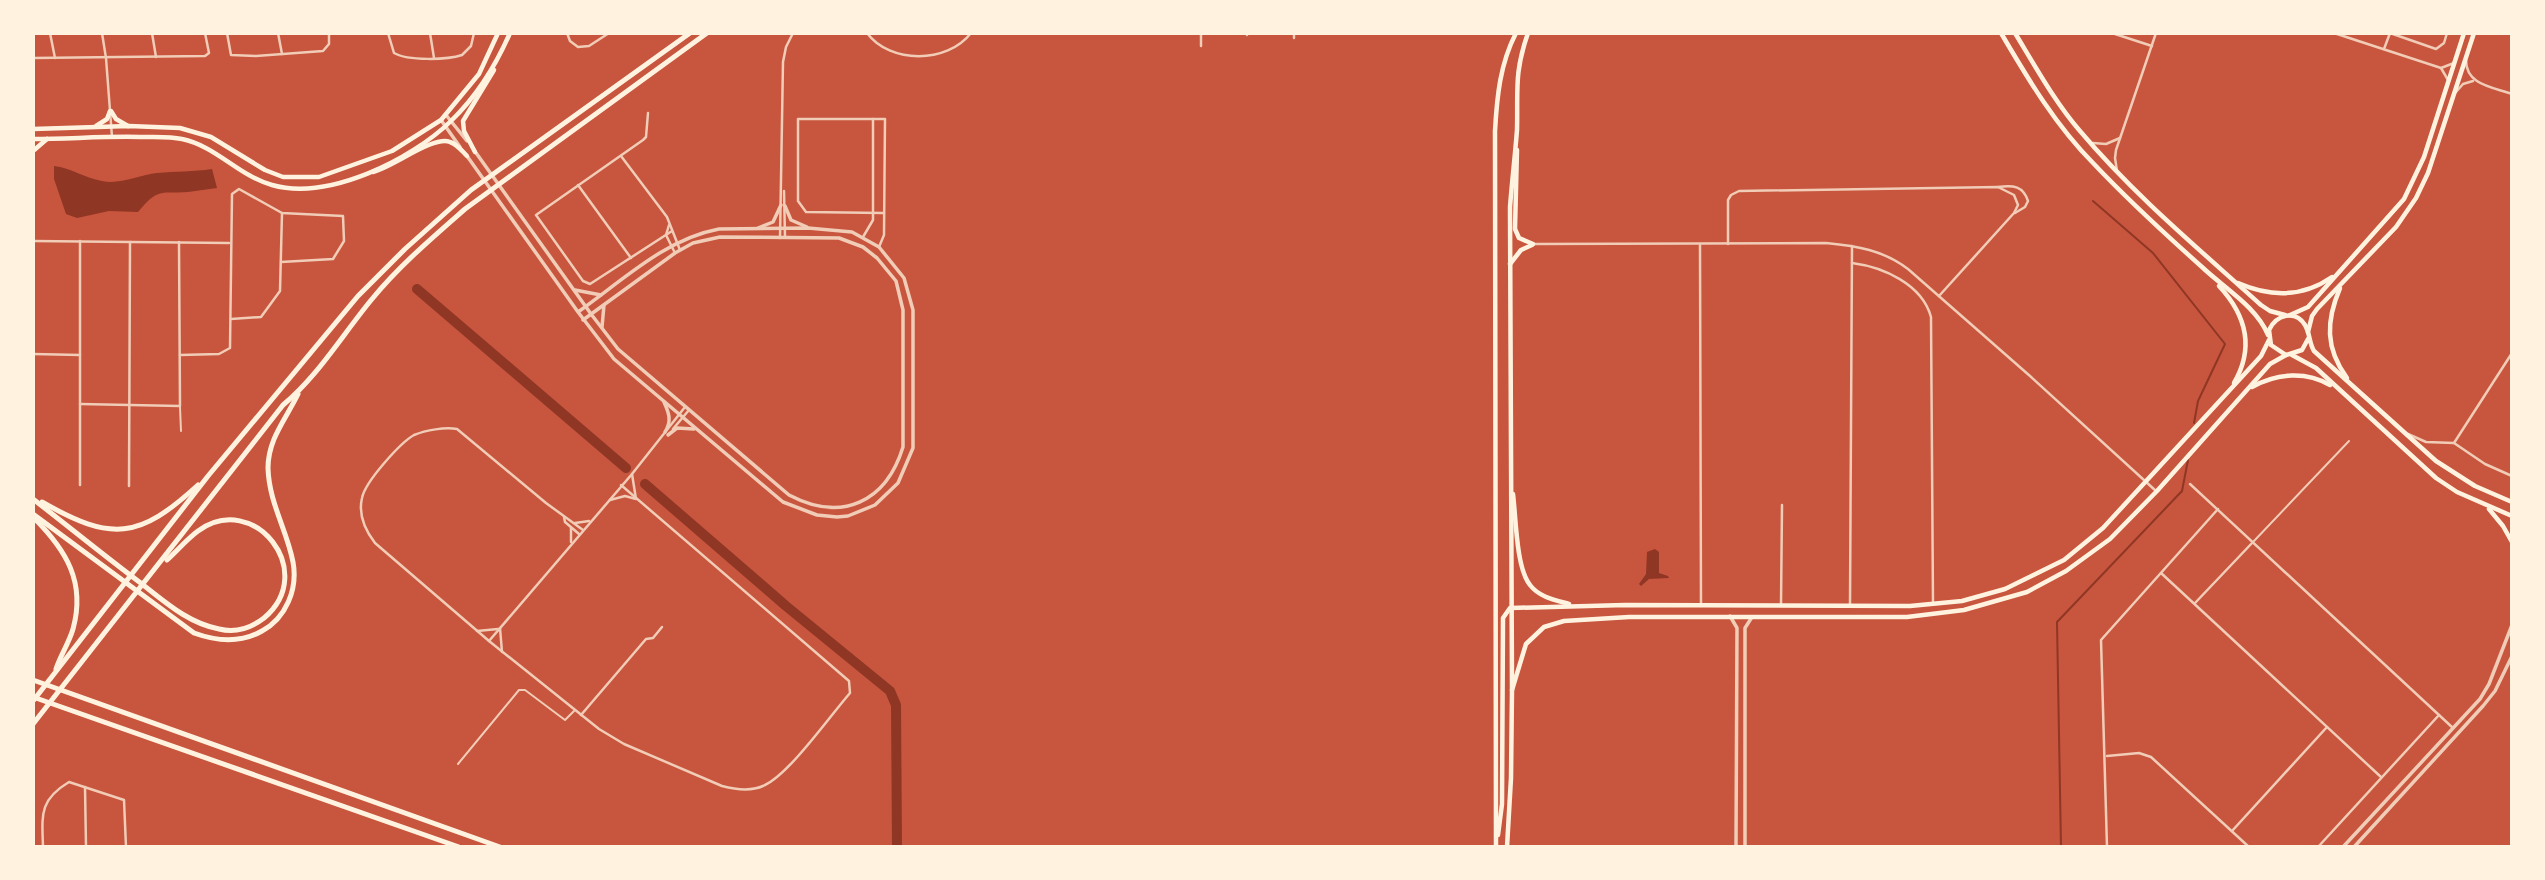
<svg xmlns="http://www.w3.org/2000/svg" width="2545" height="880" font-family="'Alegreya Sans',sans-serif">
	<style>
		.water { fill: #8f3625 }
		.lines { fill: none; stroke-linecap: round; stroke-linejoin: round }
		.stream { stroke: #8f3625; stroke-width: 2 }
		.river { stroke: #8f3625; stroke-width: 10 }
		.service { stroke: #f1ccb7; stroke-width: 2 }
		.minor { stroke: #f1ccb7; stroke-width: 2.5 }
		.tertiary { stroke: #f1ccb7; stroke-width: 3.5 }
		.secondary { stroke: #fff3e0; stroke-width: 4.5 }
		.primary { stroke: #fff3e0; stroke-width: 4.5 }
		.motorway { stroke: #fff3e0; stroke-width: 5 }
	</style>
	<rect width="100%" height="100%" fill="#c8553d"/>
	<g class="water">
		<path d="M54,166c17,2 31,12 48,15 17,4 38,-6 55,-8 19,-2 36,-1 55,-4l5,19c-10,1 -19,3 -29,4 -28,2 -29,-5 -50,20l-29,-1 -32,7 -11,-4 -12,-35z"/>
		<path d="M1655,549l4,3v21l9,3 1,2 -20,1 -8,7 -2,-2 7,-10 1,-22z"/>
	</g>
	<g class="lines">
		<g class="stream">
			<path d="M2093,201l60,52 72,91 -27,57 -4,22"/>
			<path d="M2061,847l-4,-225 125,-131 6,-31"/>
		</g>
		<g class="river">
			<path d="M417,289l209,179"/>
			<path d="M645,484l141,122 104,85 6,14 1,142"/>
		</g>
		<g class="service">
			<path d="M180,407l1,24"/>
			<path d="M2254,541l95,-100"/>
			<path d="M458,764l61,-74h6l40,30 9,-9"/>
		</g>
		<g class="minor">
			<path d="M50,33l5,25"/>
			<path d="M102,33l4,25 6,79"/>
			<path d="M152,33l4,24"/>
			<path d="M227,33l4,22 25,1 67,-5 6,-7v-11"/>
			<path d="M278,33l4,21"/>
			<path d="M388,33l6,20c14,8 53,7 68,2l9,-9 3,-13"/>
			<path d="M430,33l4,25"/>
			<path d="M567,33l3,8 8,6 11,-1 20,-13"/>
			<path d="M867,33c23,31 80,31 104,0"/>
			<path d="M1201,33v13"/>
			<path d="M1247,33v2"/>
			<path d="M1294,33v5"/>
			<path d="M2112,33l40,13"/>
			<path d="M2334,33l107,35 13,-5"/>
			<path d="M2390,33l46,16 8,-6 3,-10"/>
			<path d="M2384,49l6,-16"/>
			<path d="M33,58l172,-2 4,-3 -4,-20"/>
			<path d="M2466,60c0,25 26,27 46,34"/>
			<path d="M2441,68l7,12"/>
			<path d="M2456,92l7,-8 10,-3"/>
			<path d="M648,113l-2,24 -3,3 -107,75 47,66 7,3 82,-53"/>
			<path d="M873,119h-75v82l8,11 77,1"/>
			<path d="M2093,143l13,1 14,-6"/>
			<path d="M621,156l46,61 13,33"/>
			<path d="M2117,171l-2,-13 1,-8 40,-117"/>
			<path d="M578,185l53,73"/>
			<path d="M1998,187c16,-2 25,-1 30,14l-3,6 -10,6"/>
			<path d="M784,191l1,46"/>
			<path d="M669,225l-3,10 9,18"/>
			<path d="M863,237l10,-17v-101h12l-1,116 -5,12"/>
			<path d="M780,238l3,-176 3,-15 7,-14"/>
			<path d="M33,241l196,2"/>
			<path d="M80,241v244"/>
			<path d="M1533,244l293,-1c31,3 57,7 82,26l122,107 126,115"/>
			<path d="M1728,244v-44l3,-5 8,-4 259,-4 16,8 4,10 -4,8 -75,83"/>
			<path d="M1700,245l1,361"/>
			<path d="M1852,263c31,4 70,21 79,54l2,287"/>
			<path d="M231,319l30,-2 19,-26 2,-78"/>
			<path d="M33,354l47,1"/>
			<path d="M180,355l39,-1 11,-6 2,-154 7,-5 43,24 61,3 1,25 -11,18 -52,3"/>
			<path d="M80,404l100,2 -1,-164"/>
			<path d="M673,429l16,-19"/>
			<path d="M2408,434l18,8 28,1 31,21 27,12"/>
			<path d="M2454,443l58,-90"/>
			<path d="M2190,484l263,244"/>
			<path d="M129,486l1,-244"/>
			<path d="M610,500l15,-4 11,3 -4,-25"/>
			<path d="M564,517l1,5 14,12"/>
			<path d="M575,523l14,-2"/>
			<path d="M583,530l-37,-27 -89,-74c-12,-2 -31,1 -43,6 -14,8 -49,47 -52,63 -4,17 3,32 13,45l114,98 110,88 25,15 98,42c15,4 30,6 43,-1 25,-12 65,-69 85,-92l-1,-12 -228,-196"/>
			<path d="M571,542v-14"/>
			<path d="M2161,573l220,204"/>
			<path d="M2195,603l58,-61"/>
			<path d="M1781,605l1,-100"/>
			<path d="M1850,605l2,-359"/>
			<path d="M500,628l2,24"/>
			<path d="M477,631l21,-2"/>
			<path d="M489,641l143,-167 53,-67"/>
			<path d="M581,715l65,-76 7,-1 9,-11"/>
			<path d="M2107,756l32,-3 12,4 98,90"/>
			<path d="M85,787l1,60"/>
			<path d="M2232,831l95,-104"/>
			<path d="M43,847c-1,-32 -4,-47 26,-65l55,18 2,47"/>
			<path d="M2107,847l-6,-207 117,-131"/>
			<path d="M2318,847l121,-132"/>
		</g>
		<g class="tertiary">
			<path d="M446,115l21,26"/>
			<path d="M441,120l19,27"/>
			<path d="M474,150l117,164 27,35 171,146c53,28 97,7 114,-48v-137l-7,-29 -19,-23 -14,-11 -24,-9 -119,-1 -27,6 -18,10 -92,67"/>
			<path d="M467,156c37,52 74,104 111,156l36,47 169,143 34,13 20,2 11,-1 27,-11 23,-22 15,-35v-138l-9,-32 -25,-31 -27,-15 -44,-4 -89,1c-54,10 -97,52 -141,83"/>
			<path d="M785,206l6,14 16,7"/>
			<path d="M758,228l15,-6 8,-17"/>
			<path d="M575,290l26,5"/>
			<path d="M602,327l2,-22"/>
			<path d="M664,402c5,11 8,19 1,30"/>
			<path d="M668,435l9,-7 17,1"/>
			<path d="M1730,616l7,12 -1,219"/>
			<path d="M1745,847v-219l7,-11"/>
			<path d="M2343,847l137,-148 9,-15 23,-59"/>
			<path d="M2354,847l129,-141 12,-15 17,-35"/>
		</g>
		<g class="secondary">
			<path d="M111,111l5,8 12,7"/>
			<path d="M96,126l11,-7 3,-8"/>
			<path d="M33,129l96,-3 51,2 31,9 54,33 18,7h36l73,-26 49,-31 38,-46 19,-41"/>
			<path d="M33,139c36,0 71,-3 107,-2 14,0 29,-1 42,2 34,7 57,37 90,46 56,16 139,-25 179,-64 25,-24 45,-56 59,-88"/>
			<path d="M33,151l14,-12"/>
			<path d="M475,152l-11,-21 -1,-10 31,-51"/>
			<path d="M373,172c20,-5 61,-37 77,-30 7,2 12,9 17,14"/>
		</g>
		<g class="primary">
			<path d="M2001,33c27,46 55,93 93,131 34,36 71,70 108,103 22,21 55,40 66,68"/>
			<path d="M2015,33c20,33 40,69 65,98 54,64 119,118 181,174l9,6 15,4"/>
			<path d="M1517,150l-2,79 4,9 14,6"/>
			<path d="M1510,264l11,-14 11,-5"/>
			<path d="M2238,283c32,14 64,15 94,-6"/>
			<path d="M2219,286c27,29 36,61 15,97"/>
			<path d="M2340,288c-14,33 -15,60 7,90"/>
			<path d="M2290,315l18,-8 96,-108 20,-42 40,-124"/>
			<path d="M2308,332l4,-16 5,-7 79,-82 20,-29 12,-25 46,-140"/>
			<path d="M2308,339l-6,11 -16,5 -15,-10 -2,-15c7,-15 26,-21 36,-5 5,8 4,18 9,26l122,110 39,25 37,16"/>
			<path d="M2292,355l24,13 120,110 21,14 55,24"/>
			<path d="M2252,387c25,-14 54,-16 78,-2"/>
			<path d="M1513,494c3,23 3,74 17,91 9,12 25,15 39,19"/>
			<path d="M2489,509l14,17 9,16"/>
			<path d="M1511,608l114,-3 285,1 52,-5 43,-12 59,-29 39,-32 158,-172 8,-16"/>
			<path d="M1512,690l14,-46 18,-17 20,-6 65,-4h278l57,-7 63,-18 39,-21 44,-32 47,-48 113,-127 16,-9"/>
			<path d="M1498,835l4,-31 1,-186 7,-10"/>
			<path d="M1496,847l-1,-716c2,-35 5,-67 21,-98"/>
			<path d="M1507,847l4,-69 1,-88 -2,-483c2,-26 5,-51 7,-77 1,-40 -3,-57 11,-97"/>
		</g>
		<g class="motorway">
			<path d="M33,499c35,27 69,55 105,82 25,19 49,42 81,48 16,4 32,-1 45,-11 55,-46 -10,-128 -66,-87 -11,8 -21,20 -31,29"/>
			<path d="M42,502c70,40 97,37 156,-17"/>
			<path d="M33,514l161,119c22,8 47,10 68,-2 24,-13 36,-42 31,-69 -6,-32 -24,-59 -25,-94 0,-29 18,-49 30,-74"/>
			<path d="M34,518c32,32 52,64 39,111 -4,14 -13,27 -17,40"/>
			<path d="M33,680l467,167"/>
			<path d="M33,697l426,150"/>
			<path d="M33,701l175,-225 150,-180 47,-47 66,-59 219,-157"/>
			<path d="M33,724l250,-319c35,-29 60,-71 89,-106 27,-33 61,-62 93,-90l242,-176"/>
		</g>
	</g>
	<rect width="2545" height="880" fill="none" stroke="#fff3e0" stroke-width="70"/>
</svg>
